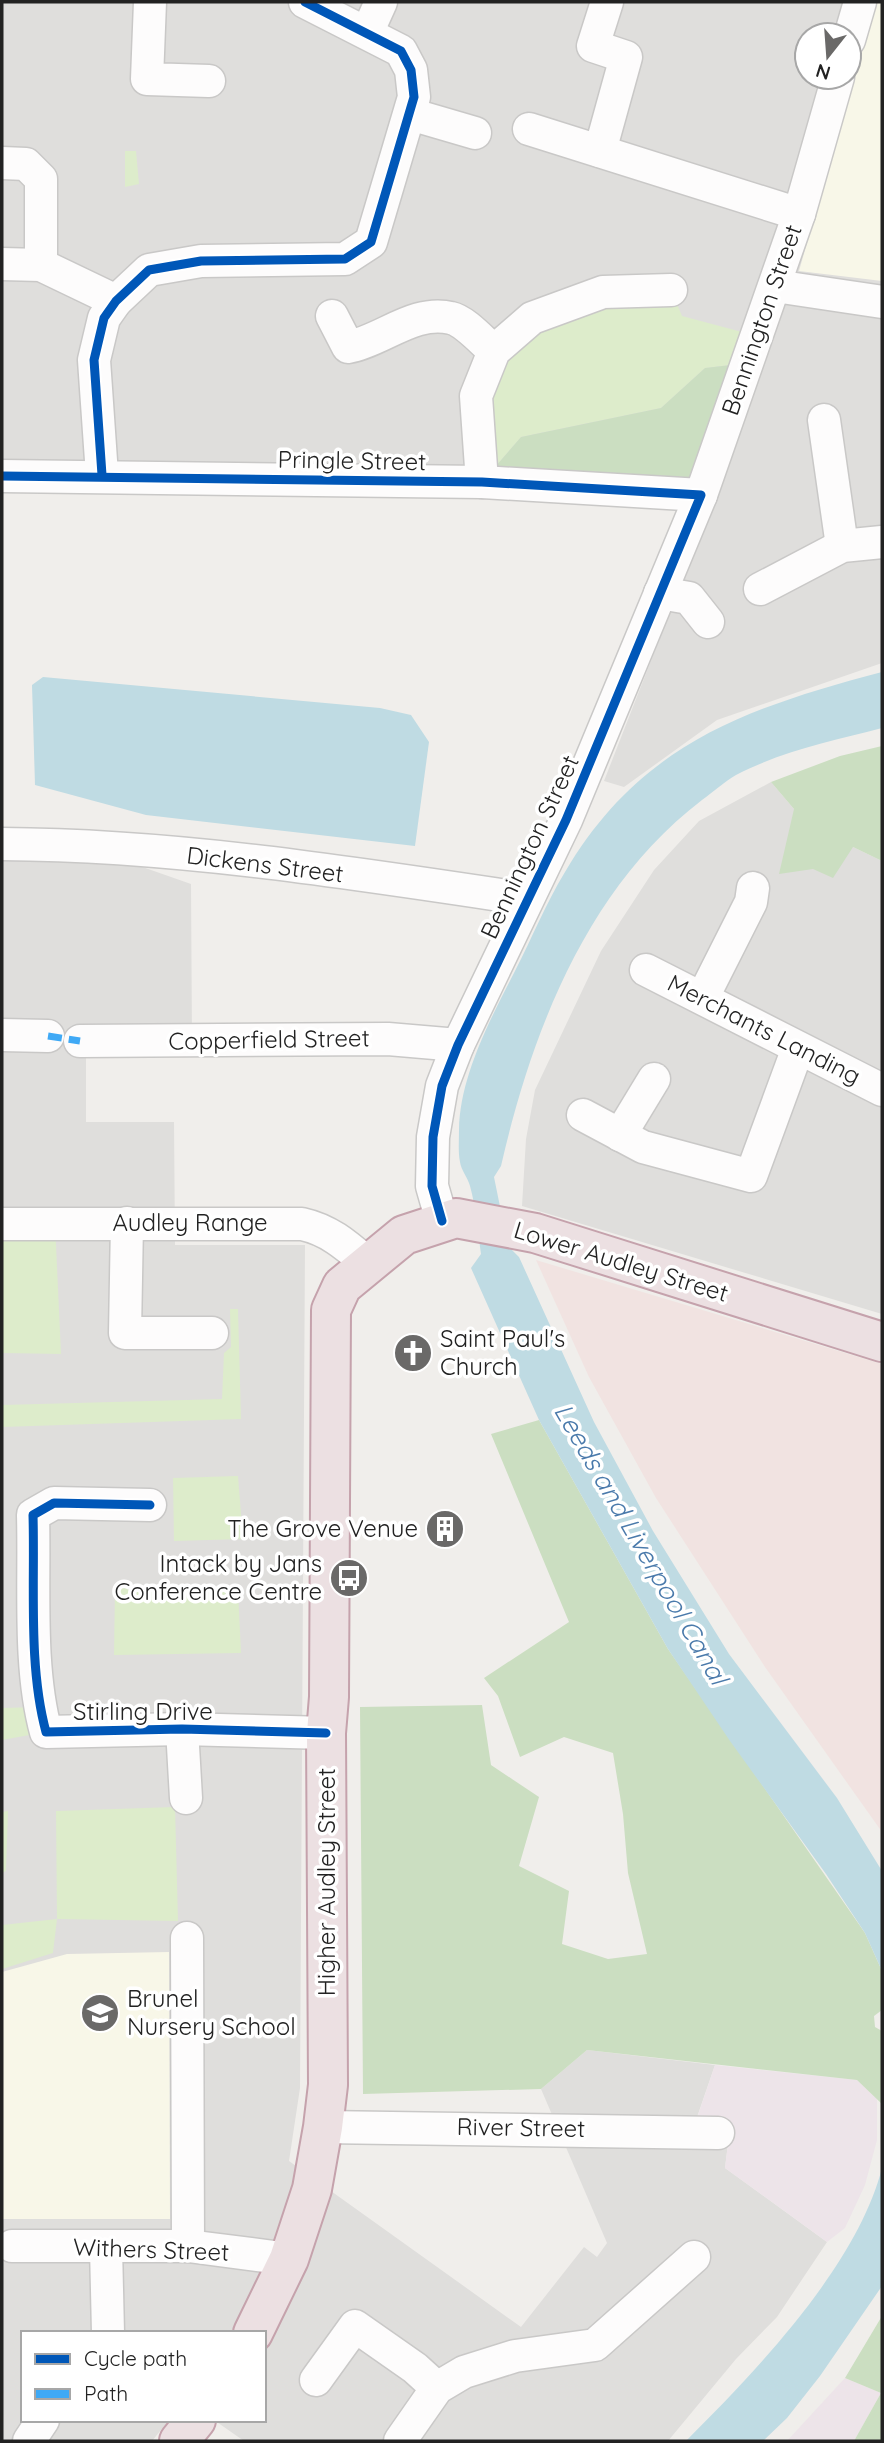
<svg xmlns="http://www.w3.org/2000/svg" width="884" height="2443" font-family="Quicksand,sans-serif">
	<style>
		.residential { fill: #dfdedc; fill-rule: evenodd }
		.commercial { fill: #f1e3e1 }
		.industrial { fill: #ede4e9 }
		.education { fill: #f8f7e8 }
		.grass { fill: #ddeccb }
		.forest { fill: #cbdec1 }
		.water { fill: #bfdbe3 }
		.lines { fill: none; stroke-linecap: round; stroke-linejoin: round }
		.minor-casing { stroke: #c9c8c7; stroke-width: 35 }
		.highway-casing { stroke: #c5a2ac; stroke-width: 42 }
		.minor { stroke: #fdfcfc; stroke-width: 32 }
		.highway { stroke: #ece0e2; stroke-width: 38 }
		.quiet { stroke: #3fa9f5; stroke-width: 7; stroke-dasharray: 14 7; stroke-linecap: butt }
		.cycleway-casing { stroke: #fff; stroke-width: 13 }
		.cycleway { stroke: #0057b8; stroke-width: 9 }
		.labels { text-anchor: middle; stroke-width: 7; stroke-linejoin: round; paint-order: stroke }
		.street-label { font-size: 24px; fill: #222; stroke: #fff }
		.poi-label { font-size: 24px; fill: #222; stroke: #fff; text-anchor: start }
		.water-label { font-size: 26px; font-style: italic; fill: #4a7aab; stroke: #fff }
	</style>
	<rect width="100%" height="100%" fill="#f0eeeb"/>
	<g class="residential">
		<path d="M2,2h880v661l-165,57 -93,67 -20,-6 111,-284 -713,-15zM807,35h42v42h-42z"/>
		<path d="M771,782l23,27 59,38 29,14v453l-360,-108 4,-67 9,-49 66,-139 53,-81 45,-49z"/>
		<path d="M2,850h92l97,34 1,158 -106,-1v81h88l1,123h130l-5,843 -11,73 232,166 63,-80 13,10 10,-14 -66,-154 46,-39 128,15 -19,55 34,7 -5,41 102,74 -50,75 -41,42 -68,82h-424l-30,-21h50v-87h-241v87h146l-17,21h-150z"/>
	</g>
	<path class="commercial" d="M536,1260l346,104v468l-117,-165 -109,-169 -67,-121z"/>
	<g class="industrial">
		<path d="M715,2065l142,15 20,19v41l-12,45 -20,43 -18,14 -102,-74 5,-41 -34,-6z"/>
		<path d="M845,2378l36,15 -27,48h-67z"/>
	</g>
	<g class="education">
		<path d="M875,2h7v279l-83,-10z"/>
		<path d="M169,1952l1,267h-168v-247l65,-18z"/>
	</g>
	<g class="grass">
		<path d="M125,151h11l3,33 -14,3z"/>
		<path d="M671,290l11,26 75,20 -9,27 -43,5 -44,40 -140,29 -39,45 12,-131 38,-33z"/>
		<path d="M55,1223l6,131 -59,-1v-129z"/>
		<path d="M230,1309h8l3,110 -239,8v-22l220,-6 2,-46 7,-6z"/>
		<path d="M238,1476l5,63 -69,2 -1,-63z"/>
		<path d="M115,1588l123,2 3,63 -127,2z"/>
		<path d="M39,1707l7,25 -44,8v-32z"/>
		<path d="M175,1807l3,114 -121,-2 -4,34 -51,16v-44l55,-6 -1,-108z"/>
		<path d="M8,1811l-2,60 -4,2v-61z"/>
	</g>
	<g class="forest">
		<path d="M748,363l-47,132 -219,-13 39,-45 140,-29 44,-40z"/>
		<path d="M882,746v115l-29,-14 -20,31 -20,-9 -34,5 15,-65 -23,-27 69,-26z"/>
		<path d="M539,1420l129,229 197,284 17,38v39l-8,6 1,11 7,4v73l-25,-24 -270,-30 -46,39 -178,5 -3,-387 122,-2 9,60 48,32 -20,69 50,25 -7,53 46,15 39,-5 -19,-81 -5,-59 -10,-61 -49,-16 -44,20 -22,-61 -14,-18 85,-56 -78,-188z"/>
		<path d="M882,2316v125h-28l27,-48 -36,-15z"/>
	</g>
	<g class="water">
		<path d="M882,672v56c-50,13 -100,23 -146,47 -12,7 -23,17 -34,25 -114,87 -170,230 -201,366l-7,11 14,69 11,11 75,165 59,109 76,123 108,144 45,73v100l-17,-38 -39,-59 -96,-133 -62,-92 -129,-229 -68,-152 10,-14c-3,-22 -5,-46 -11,-68 -2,-8 -9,-16 -10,-24 -2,-10 -1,-22 -1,-32 1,-55 32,-112 56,-159 17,-33 31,-68 50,-99 76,-129 182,-164 317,-200z"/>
		<path d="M43,677l337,31 31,7 18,27 -14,104 -269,-31 -111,-30 -3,-100z"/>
		<path d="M882,2168v118l-62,90 -33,42 -24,23h-77c70,-70 171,-175 196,-273z"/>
	</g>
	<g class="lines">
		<defs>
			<g id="minor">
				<path d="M150,2l-3,77 62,2"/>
				<path d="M367,33l14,-31"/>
				<path d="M849,40l11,-38"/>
				<path d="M410,114l65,19"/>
				<path d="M529,129l270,85"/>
				<path d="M600,151l26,-94 -33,-11 14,-44"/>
				<path d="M2,163l24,1 15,15v86"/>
				<path d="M2,264l39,1 75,36"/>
				<path d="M775,286l107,16"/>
				<path d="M332,316l16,31c34,-6 66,-38 103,-29 14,3 32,24 43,33"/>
				<path d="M824,420l18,126"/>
				<path d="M102,475l-8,-115 10,-42 12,-17 33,-31 52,-9 144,-2 26,-17 43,-145 -3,-27 -10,-19 -96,-49"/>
				<path d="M2,476l480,6 219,13"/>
				<path d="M482,482l-6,-86 18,-45 38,-33 71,-26 68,-2"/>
				<path d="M760,589l82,-43 40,-4"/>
				<path d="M660,593l29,5 19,24"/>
				<path d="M2,844c175,1 351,29 525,55"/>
				<path d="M646,970l236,120"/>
				<path d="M703,997l48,-95 2,-14"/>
				<path d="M2,1035l46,1"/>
				<path d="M80,1041l308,-2 70,6"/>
				<path d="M583,1115l60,32 108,29 47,-128"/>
				<path d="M620,1135l34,-56"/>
				<path d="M442,1221l-10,-35 1,-49 9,-51 16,-41 108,-225 135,-325 98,-281 39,-137"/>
				<path d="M127,1223l-2,110h87"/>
				<path d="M2,1224h300c27,6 44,21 65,39"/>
				<path d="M150,1505l-96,-2 -21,12c2,69 -5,151 13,217l136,-3 144,4"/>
				<path d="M182,1729l4,69"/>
				<path d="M187,1938l1,308"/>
				<path d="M323,2127l395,6"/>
				<path d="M12,2246h176l101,13"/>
				<path d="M106,2247l2,86"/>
				<path d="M316,2380l39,-54 60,42 22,20"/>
				<path d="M29,2441l14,-21"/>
				<path d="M400,2441l37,-53 27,-16 51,-16 80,-11 99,-88"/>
			</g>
			<g id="highway">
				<path d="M253,2333l36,-74 23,-70 11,-62 5,-42 -2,-352 3,-36 2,-387 11,-24 62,-51 52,-17 79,15 347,109"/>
				<path d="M179,2441l17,-21"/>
			</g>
		</defs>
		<use href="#minor" class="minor-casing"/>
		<use href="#highway" class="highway-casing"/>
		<use href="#minor" class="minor"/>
		<use href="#highway" class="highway"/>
		<path class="quiet" d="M48,1036l32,5"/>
		<defs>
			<g id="cycleway">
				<path d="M102,475l-8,-115 10,-42 12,-17 33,-31 52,-9 144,-2 26,-17 43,-145 -3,-27 -10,-19 -96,-49"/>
				<path d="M2,476l480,6 219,13 -135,325 -108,225 -16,41 -9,51 -1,49 10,35"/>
				<path d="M150,1505l-96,-2 -21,12c2,69 -5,151 13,217l136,-3 144,4"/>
			</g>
		</defs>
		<use href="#cycleway" class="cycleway-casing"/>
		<use href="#cycleway" class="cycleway"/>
	</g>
	<defs>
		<symbol id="church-disc" viewBox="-11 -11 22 22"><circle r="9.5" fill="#6a6968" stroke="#fff"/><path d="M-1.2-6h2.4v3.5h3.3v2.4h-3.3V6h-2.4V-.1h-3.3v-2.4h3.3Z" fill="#fff"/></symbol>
		<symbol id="building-disc" viewBox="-11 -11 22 22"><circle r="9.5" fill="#6a6968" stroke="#fff"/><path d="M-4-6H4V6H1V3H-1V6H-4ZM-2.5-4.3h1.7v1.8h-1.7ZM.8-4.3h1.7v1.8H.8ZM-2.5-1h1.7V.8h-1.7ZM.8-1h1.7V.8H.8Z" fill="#fff"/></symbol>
		<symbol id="bus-disc" viewBox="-11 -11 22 22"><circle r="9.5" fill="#6a6968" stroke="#fff"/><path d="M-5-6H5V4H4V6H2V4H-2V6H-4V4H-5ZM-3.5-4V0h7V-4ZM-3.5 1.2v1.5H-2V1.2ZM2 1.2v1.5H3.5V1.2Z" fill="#fff"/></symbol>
		<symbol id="school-disc" viewBox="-11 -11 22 22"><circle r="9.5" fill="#6a6968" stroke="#fff"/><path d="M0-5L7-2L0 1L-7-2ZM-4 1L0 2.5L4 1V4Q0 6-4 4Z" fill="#fff"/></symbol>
	</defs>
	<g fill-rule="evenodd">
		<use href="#church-disc" x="391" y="1331" width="44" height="44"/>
		<use href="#building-disc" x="423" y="1507" width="44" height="44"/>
		<use href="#bus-disc" x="327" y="1556" width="44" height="44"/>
		<use href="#school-disc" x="78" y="1991" width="44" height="44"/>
	</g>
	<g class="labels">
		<g class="street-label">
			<text transform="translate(762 320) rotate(-71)" y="8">Bennington Street</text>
			<text transform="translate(352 461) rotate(1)" y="8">Pringle Street</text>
			<text transform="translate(530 847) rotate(-65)" y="8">Bennington Street</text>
			<text transform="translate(265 865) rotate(7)" y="8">Dickens Street</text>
			<text transform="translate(764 1030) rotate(27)" y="8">Merchants Landing</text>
			<text transform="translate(269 1040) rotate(-1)" y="8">Copperfield Street</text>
			<text x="190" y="1231">Audley Range</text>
			<text transform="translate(621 1262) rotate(17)" y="8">Lower Audley Street</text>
			<text x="143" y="1720">Stirling Drive</text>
			<text transform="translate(327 1882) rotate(-90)" y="8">Higher Audley Street</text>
			<text transform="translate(521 2128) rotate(1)" y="8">River Street</text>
			<text transform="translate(151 2250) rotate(2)" y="8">Withers Street</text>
		</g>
		<g class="poi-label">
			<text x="440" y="1347">Saint Paul's<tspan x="440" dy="28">Church</tspan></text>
			<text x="418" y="1537" text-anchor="end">The Grove Venue</text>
			<text x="322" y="1572" text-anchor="end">Intack by Jans<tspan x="322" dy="28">Conference Centre</tspan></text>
			<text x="127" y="2007">Brunel<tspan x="127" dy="28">Nursery School</tspan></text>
		</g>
		<g class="water-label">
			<text transform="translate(641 1544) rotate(60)" y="9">Leeds and Liverpool Canal</text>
		</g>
	</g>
	<rect width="884" height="2443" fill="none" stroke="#222222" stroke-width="7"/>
	<rect x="21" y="2331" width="245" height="91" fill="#ffffff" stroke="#a7a7a7" stroke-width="2"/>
	<rect x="35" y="2354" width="35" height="10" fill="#0057b8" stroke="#a7a7a7" stroke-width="2"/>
	<text x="84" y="2366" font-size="21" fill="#222222">Cycle path</text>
	<rect x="35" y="2389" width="35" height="10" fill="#3fa9f5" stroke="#a7a7a7" stroke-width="2"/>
	<text x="84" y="2401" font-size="21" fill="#222222">Path</text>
	<g transform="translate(828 56) rotate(197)"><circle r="33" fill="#ffffff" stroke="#a7a7a7" stroke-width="2"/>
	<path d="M0-5L12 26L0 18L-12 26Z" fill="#6a6968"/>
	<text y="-10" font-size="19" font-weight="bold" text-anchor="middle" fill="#222222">N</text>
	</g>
</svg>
